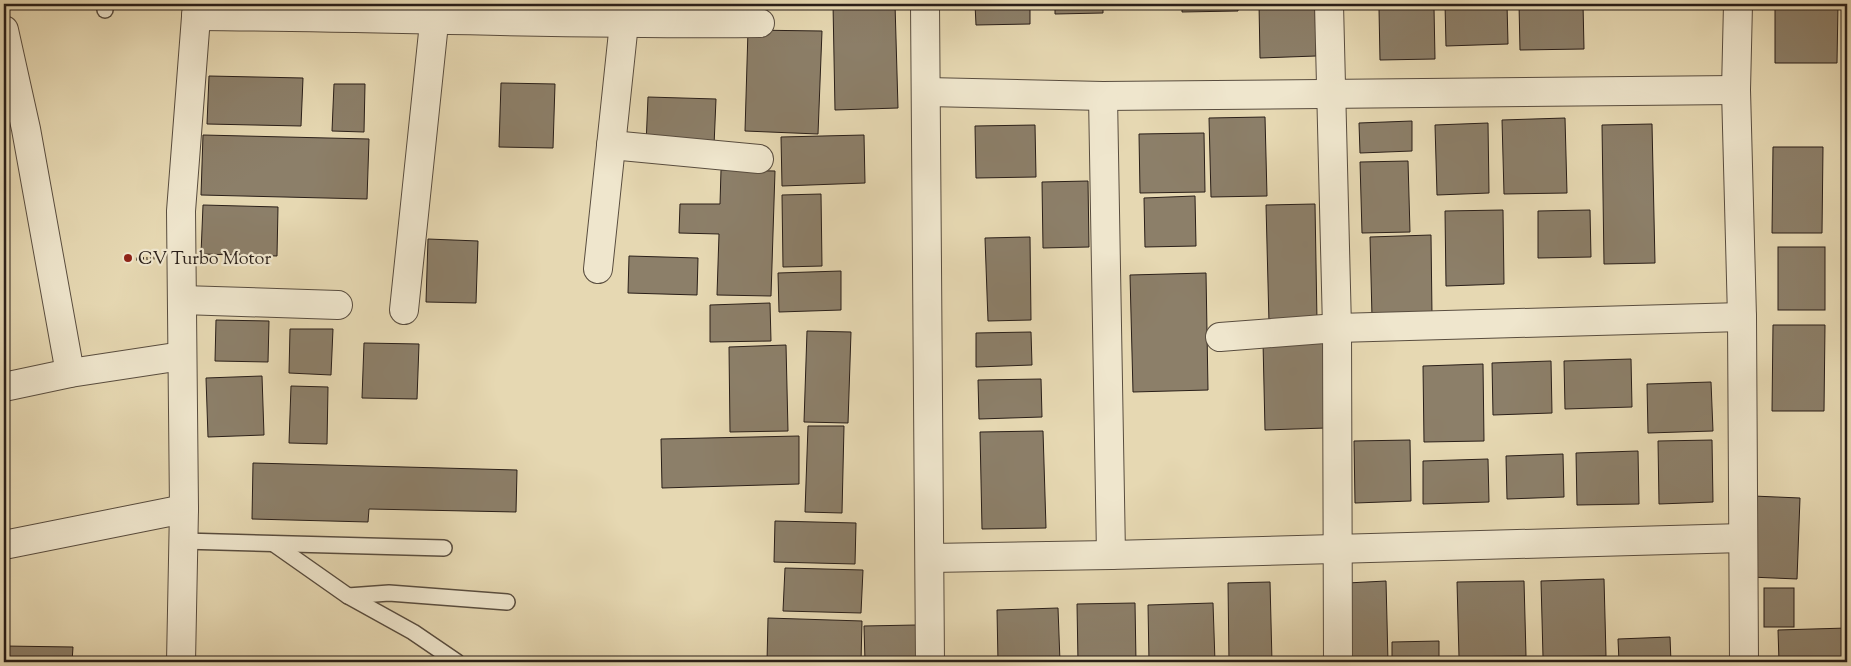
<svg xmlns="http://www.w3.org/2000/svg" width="1851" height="666" font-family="'Sorts Mill Goudy',serif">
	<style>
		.building { fill: #8c7f69; stroke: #2a1f19 }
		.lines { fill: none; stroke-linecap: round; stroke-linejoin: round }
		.lane-casing { stroke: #594d3f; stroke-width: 18 }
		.street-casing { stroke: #594d3f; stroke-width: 30 }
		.path { stroke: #2a1f19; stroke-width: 3; stroke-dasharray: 1 2.5; stroke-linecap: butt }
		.lane { stroke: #efe6cd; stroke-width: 15 }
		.street { stroke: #efe6cd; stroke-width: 28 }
		.poi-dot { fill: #8f2418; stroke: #efe6cd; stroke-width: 2 }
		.labels { text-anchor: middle; stroke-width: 4.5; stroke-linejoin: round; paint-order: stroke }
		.poi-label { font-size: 18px; fill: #2a1f19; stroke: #efe6cd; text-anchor: start }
	</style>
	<rect width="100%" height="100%" fill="#e6d8b2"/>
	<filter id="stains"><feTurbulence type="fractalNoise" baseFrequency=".004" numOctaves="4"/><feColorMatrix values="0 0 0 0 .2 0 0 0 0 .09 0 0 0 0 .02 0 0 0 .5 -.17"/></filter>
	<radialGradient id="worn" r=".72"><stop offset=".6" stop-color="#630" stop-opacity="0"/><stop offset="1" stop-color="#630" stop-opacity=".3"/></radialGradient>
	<g class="building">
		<path d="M508,4h72v12l-72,-2z"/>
		<path d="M660,4h51v17l-52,-2z"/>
		<path d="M833,4h62l3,104 -63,2z"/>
		<path d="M975,4h55v20l-54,1z"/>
		<path d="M1055,4h48v9l-48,1z"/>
		<path d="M1130,4h47v3l-47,1z"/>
		<path d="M1182,4h56v7l-56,1z"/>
		<path d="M1259,4h56l1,52 -56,2z"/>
		<path d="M1445,4h62l1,40 -62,2z"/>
		<path d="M1519,4h64l1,45 -64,1z"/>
		<path d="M1775,4h63l-1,59h-62z"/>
		<path d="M1434,8l1,51 -55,1 -1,-51z"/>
		<path d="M748,30l74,1 -4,103 -73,-3z"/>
		<path d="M209,76l94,2 -2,48 -94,-2z"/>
		<path d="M501,83l54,1 -2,64 -54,-1z"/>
		<path d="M334,84h31l-1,48 -32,-1z"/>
		<path d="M648,97l68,2 -2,47 -68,-1z"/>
		<path d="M1265,117l2,79 -56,1 -2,-79z"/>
		<path d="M1565,118l2,75 -63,1 -2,-74z"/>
		<path d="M1412,121v30l-52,2 -1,-30z"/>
		<path d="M1488,123l1,70 -52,2 -2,-70z"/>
		<path d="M1652,124l3,139 -51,1 -2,-139z"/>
		<path d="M1035,125l1,52 -60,1 -1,-52z"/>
		<path d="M1204,133l1,59 -65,1 -1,-59z"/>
		<path d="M203,135l166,4 -2,60 -166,-4z"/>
		<path d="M864,135l1,48 -83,3 -1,-49z"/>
		<path d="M1773,147h50l-1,86h-50z"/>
		<path d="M1408,161l2,71 -48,1 -2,-71z"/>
		<path d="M721,170l54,1 -4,125 -54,-1 2,-61 -40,-1 1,-29h40z"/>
		<path d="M1088,181l1,66 -46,1 -1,-66z"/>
		<path d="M821,194l1,72 -39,1 -1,-72z"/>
		<path d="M1195,196l1,50 -51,1 -1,-49z"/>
		<path d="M1315,204l2,117 -48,2 -3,-118z"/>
		<path d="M203,205l75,2 -1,49 -76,-2z"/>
		<path d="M1503,210l1,74 -58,2 -1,-75z"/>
		<path d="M1590,210l1,47 -53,1v-47z"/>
		<path d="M1431,235l1,80 -60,2 -2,-80z"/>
		<path d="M1030,237l1,83 -43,1 -3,-83z"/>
		<path d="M428,239l50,2 -2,62 -50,-1z"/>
		<rect x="1778" y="247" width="47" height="63"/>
		<path d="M629,256l69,2 -1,37 -69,-2z"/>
		<path d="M841,271v39l-62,2 -1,-39z"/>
		<path d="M1206,273l2,117 -75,2 -3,-117z"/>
		<path d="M770,303l1,38 -61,1v-37z"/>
		<path d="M216,320l53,1 -1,41 -53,-1z"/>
		<path d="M1773,325h52l-1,86h-52z"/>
		<path d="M290,329h43l-2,46 -42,-2z"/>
		<path d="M807,331l44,1 -3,91 -44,-1z"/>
		<path d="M1031,332l1,33 -56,2v-34z"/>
		<path d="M1324,341l2,87 -61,2 -2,-88z"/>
		<path d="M364,343l55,1 -2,55 -55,-1z"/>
		<path d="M786,345l2,86 -58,1 -1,-85z"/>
		<path d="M1631,359l1,48 -67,2 -1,-48z"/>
		<path d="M1551,361l1,52 -59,2 -1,-52z"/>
		<path d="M1483,364l1,77 -60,1 -1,-76z"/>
		<path d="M262,376l2,59 -56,2 -2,-59z"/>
		<path d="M1041,379l1,38 -63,2 -1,-39z"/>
		<path d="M1711,382l2,49 -65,2 -1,-49z"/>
		<path d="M291,386l37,1 -1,57 -38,-1z"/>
		<path d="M808,426h36l-2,87 -37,-1z"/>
		<path d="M1043,431l3,97 -64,1 -2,-97z"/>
		<path d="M799,436v48l-137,4 -1,-49z"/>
		<path d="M1410,440l1,61 -56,2 -1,-62z"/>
		<path d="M1712,440l1,62 -54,2 -1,-63z"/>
		<path d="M1638,451l1,53 -62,1 -1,-52z"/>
		<path d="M1563,454l1,43 -57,2 -1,-43z"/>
		<path d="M1488,459l1,43 -66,2v-43z"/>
		<path d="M253,463l264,7 -1,42 -147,-3 -1,13 -116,-3z"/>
		<path d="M1753,496l47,2 -3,81 -47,-2z"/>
		<path d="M775,521l81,2 -1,41 -81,-2z"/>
		<path d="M785,568l78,2 -2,43 -78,-2z"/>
		<path d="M1604,579l2,77 -63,1 -2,-76z"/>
		<path d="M1386,581l2,81h-39l-2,-79z"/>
		<path d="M1524,581l2,75 -67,1 -2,-75z"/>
		<path d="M1270,582l2,80h-43l-1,-79z"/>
		<rect x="1764" y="588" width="30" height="39"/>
		<path d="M1135,603l1,59h-58l-1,-58z"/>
		<path d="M1213,603l2,59h-66l-1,-57z"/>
		<path d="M1058,608l2,54h-62l-1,-52z"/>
		<path d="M768,618l94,3 -1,41h-94z"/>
		<path d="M916,625l1,37h-52l-1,-36z"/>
		<path d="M1847,628v34h-68l-1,-32z"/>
		<path d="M1670,637l1,25h-52l-1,-23z"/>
		<path d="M1439,641v21h-47v-20z"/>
		<path d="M4,646l69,1 -1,15h-68z"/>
	</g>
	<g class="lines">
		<defs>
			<g id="lane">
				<path d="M105,4v6"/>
				<path d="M183,541l261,7"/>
				<path d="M274,544l74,52 65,36 44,30"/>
				<path d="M348,596l41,-3 118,9"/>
			</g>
			<g id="street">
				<path d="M925,4l5,658"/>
				<path d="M1329,4l8,324 1,334"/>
				<path d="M1738,4l-2,86 6,227 2,345"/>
				<path d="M196,16c188,1 376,9 564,7"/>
				<path d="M4,30l22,99 44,244"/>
				<path d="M927,92l176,4 633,-6"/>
				<path d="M1103,96l8,459"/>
				<path d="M611,145l148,14"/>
				<path d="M598,269l28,-265"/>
				<path d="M182,300l156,5"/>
				<path d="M404,310l32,-306"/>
				<path d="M1220,337l117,-9 405,-11"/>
				<path d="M4,387l66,-14 112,-17"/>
				<path d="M4,545l180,-36"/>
				<path d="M930,558l181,-3 632,-17"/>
				<path d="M181,662l3,-153 -3,-298 16,-207"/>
			</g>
		</defs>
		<use href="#lane" class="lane-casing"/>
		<use href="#street" class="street-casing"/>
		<path class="path" d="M136,259l20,-1"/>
		<use href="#lane" class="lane"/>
		<use href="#street" class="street"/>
	</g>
	<circle class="poi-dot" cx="128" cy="258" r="5"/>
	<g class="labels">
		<g class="poi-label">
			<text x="138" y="264">CV Turbo Motor</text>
		</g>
	</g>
	<rect width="1851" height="666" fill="none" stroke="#e6d8b2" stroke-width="20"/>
	<rect x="5" y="5" width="1841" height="656" fill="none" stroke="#2a1f19" stroke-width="2.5"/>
	<rect x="10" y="10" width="1831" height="646" fill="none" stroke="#2a1f19"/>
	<rect width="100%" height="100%" filter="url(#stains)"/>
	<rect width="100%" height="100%" fill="url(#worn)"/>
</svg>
